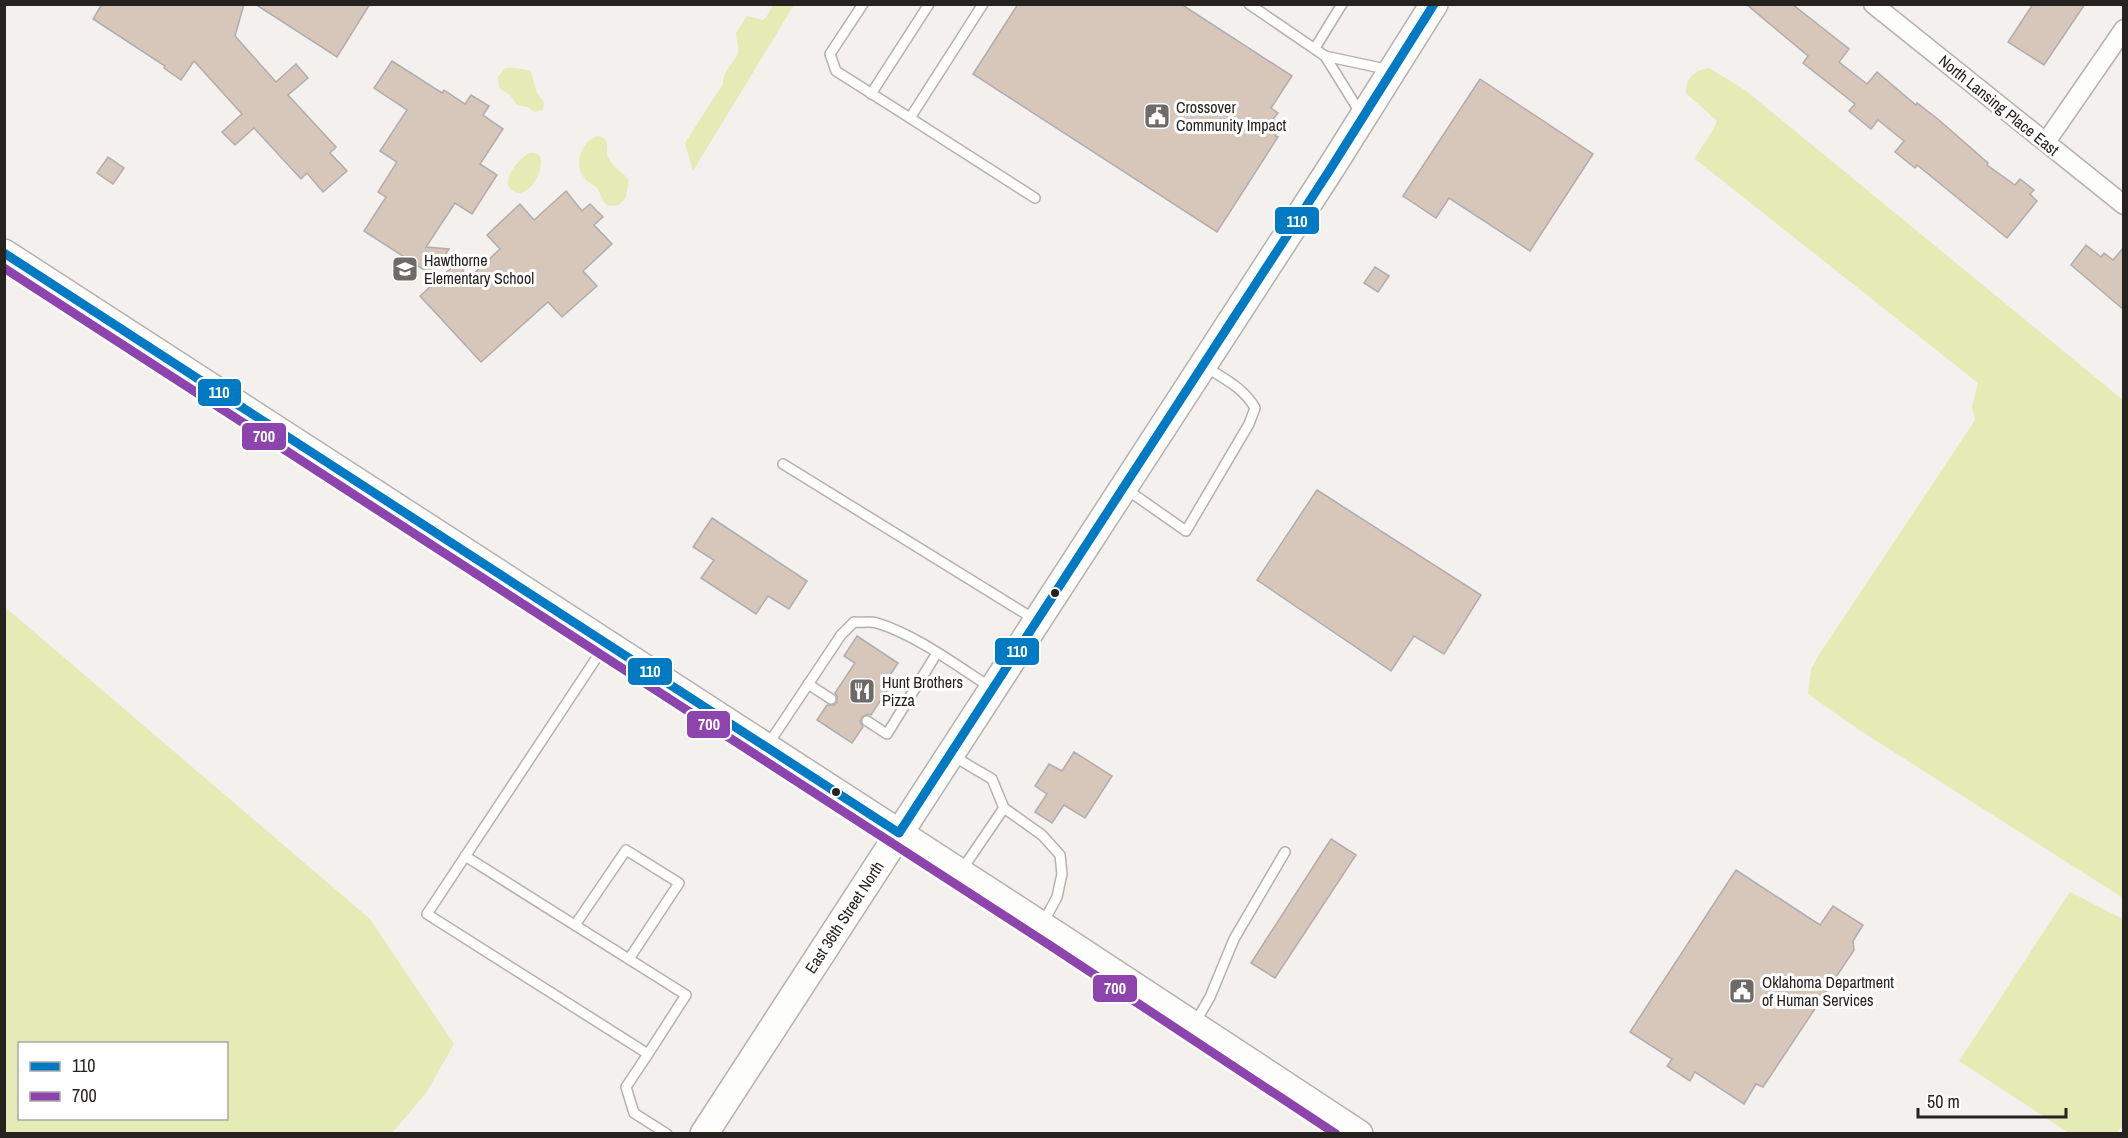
<svg xmlns="http://www.w3.org/2000/svg" width="2128" height="1138" font-family="'Archivo Narrow',sans-serif">
	<style>
		.green { fill: #e4ebb5; fill-rule: evenodd }
		.building { fill: #d7c6ba; stroke: #b0adac; stroke-width: 1.5 }
		.lines { fill: none; stroke-linecap: round; stroke-linejoin: round }
		.lane-casing { stroke: #b4b1af; stroke-width: 12 }
		.street-casing { stroke: #b4b1af; stroke-width: 21 }
		.secondary-casing { stroke: #b4b1af; stroke-width: 30 }
		.lane { stroke: #fdfdfc; stroke-width: 9 }
		.street { stroke: #fdfdfc; stroke-width: 18 }
		.secondary { stroke: #fdfdfc; stroke-width: 27 }
		.bus-1-casing { stroke: #fff; stroke-width: 14 }
		.bus-2-casing { stroke: #fff; stroke-width: 14 }
		.bus-1 { stroke: #007ac2; stroke-width: 9 }
		.bus-2 { stroke: #8e44ad; stroke-width: 9 }
		.bus-dot { fill: #252220; stroke: #fff; stroke-width: 2 }
		.labels { text-anchor: middle; stroke-width: 6; stroke-linejoin: round; paint-order: stroke }
		.street-label { font-size: 16px; fill: #252220; stroke: #fff }
		.poi-label { font-size: 16px; fill: #252220; stroke: #fff; text-anchor: start }
		.line-badge { stroke: #fff; stroke-width: 2 }
		.badge-label { font-size: 16px; text-anchor: middle; font-weight: bold; fill: #fff }
	</style>
	<rect width="100%" height="100%" fill="#f4f0ed"/>
	<g class="green">
		<path d="M773,5h21l-101,166 -8,-28 38,-59c0,-15 12,-20 15,-32 1,-6 -2,-13 -2,-19l11,-17 16,4 4,-4z"/>
		<path d="M505,68c5,-1 22,1 26,4l6,21 7,9 -1,8 -9,2 -6,-5 -11,-2 -7,-10 -11,-7 -1,-11z"/>
		<path d="M1709,68l36,22 378,310v498l-262,-167 -53,-37 3,-25 9,-16 155,-233 -3,-13 6,-24 -283,-224c6,-14 17,-24 22,-38l-31,-28c-1,-15 9,-23 23,-25z"/>
		<path d="M598,136c14,3 6,14 11,23 5,10 14,13 20,21l-3,17 -7,8c-19,4 -15,-9 -23,-18 -3,-3 -8,-4 -11,-8 -12,-15 -4,-38 13,-43z"/>
		<path d="M530,153h5l5,3c5,13 -11,45 -27,35 -15,-9 7,-34 17,-38z"/>
		<path d="M5,607l365,312 84,125 -28,49 -34,40h-387zM20,1044h206v74h-206z"/>
		<path d="M2070,892l53,27 1,205 -7,9h-48l-110,-72z"/>
	</g>
	<g class="building">
		<path d="M102,4h142l-9,32 41,46 20,-18 12,14 -20,17 48,52 -6,6 17,18 -24,21 -16,-19 -6,6 -47,-51 -19,17 -13,-13 20,-18 -48,-53 -13,19 -3,-2 -14,-10 1,-2 -72,-47z"/>
		<path d="M255,4h115l-33,53z"/>
		<path d="M1018,4h163l111,72 -21,32 7,5 -5,6 9,6 -7,11 3,1 -61,95 -244,-158z"/>
		<path d="M1746,4h46l57,45 -10,13 28,22 10,-12 39,33 1,-2 22,17 49,43 -1,2 28,20 5,-6 14,11 -4,4 7,7 -30,37 -90,-73 -2,3 -20,-16 9,-11 -26,-21 -7,9 -22,-18 6,-7 -52,-41 5,-7z"/>
		<path d="M2033,4h52l-41,61 -36,-23z"/>
		<path d="M392,61l50,32 2,-3 21,14 6,-9 18,11 -6,9 20,14 -23,35 17,11 -25,39 -17,-11 -29,44 23,2 -17,26 -68,-44 22,-34 -8,-5 19,-30 -17,-11 27,-41 -33,-22z"/>
		<path d="M1480,79l113,75 -63,97 -81,-53 -13,20 -33,-22z"/>
		<path d="M108,157l16,11 -11,16 -16,-11z"/>
		<path d="M566,191l16,20 8,-7 13,13 -9,8 18,19 -29,27 14,15 -35,31 -14,-15 -67,60 -61,-66 41,-37 4,23 35,-33 -13,-14 33,-31 14,16z"/>
		<path d="M2086,245l15,12 3,-4 9,7 11,-13v63l-53,-45z"/>
		<path d="M1375,267l14,9 -11,16 -14,-9z"/>
		<path d="M1317,490l164,105 -37,59 -30,-18 -23,35 -134,-91z"/>
		<path d="M712,518l95,63 -18,28 -21,-13 -12,18 -55,-36 13,-18 -21,-13z"/>
		<path d="M857,636l41,27 -11,17 5,3 -21,32 -4,-1 -5,3 -2,4 3,6 -11,16 -35,-23 10,-15h7l3,-3v-6l-2,-3 20,-30 -11,-7z"/>
		<path d="M1074,752l38,24 -27,42 -21,-13 -12,18 -17,-11 12,-18 -12,-8 14,-22 13,7z"/>
		<path d="M1331,839l25,16 -81,123 -24,-15z"/>
		<path d="M1736,870l84,55 13,-19 30,19 -10,16 1,9 -91,137 -7,-3 -12,20 -49,-32 -5,9 -23,-15 5,-7 -42,-27z"/>
	</g>
	<g class="lines">
		<defs>
			<g id="lane">
				<path d="M863,4l-33,50 6,17 74,47"/>
				<path d="M983,4l-73,114 125,80"/>
				<path d="M1249,4l76,52 36,58"/>
				<path d="M1315,48l27,-44"/>
				<path d="M1325,56l65,14"/>
				<path d="M871,94l58,-90"/>
				<path d="M783,464l251,155"/>
				<path d="M1126,489l60,42 63,-107 6,-16c-11,-20 -32,-30 -51,-42"/>
				<path d="M605,645l-178,269 221,140 -22,33 8,26 33,21"/>
				<path d="M808,684l23,15"/>
				<path d="M867,721l20,13 50,-81"/>
				<path d="M767,746l74,-111 13,-13c7,1 16,-1 23,1 39,12 79,42 113,64"/>
				<path d="M953,756l39,23 12,29 38,27 18,20 2,19 -5,23 -14,26"/>
				<path d="M465,856l221,139 -38,59"/>
				<path d="M961,871l43,-63"/>
				<path d="M575,925l51,-75 53,33 -50,76"/>
				<path d="M1195,1023l15,-26 24,-58 51,-87"/>
			</g>
			<g id="street">
				<path d="M1873,4l251,201"/>
				<path d="M2046,142l78,-113"/>
			</g>
			<g id="secondary">
				<path d="M4,253l1057,685 298,196"/>
				<path d="M704,1134l627,-966 103,-164"/>
			</g>
		</defs>
		<use href="#lane" class="lane-casing"/>
		<use href="#street" class="street-casing"/>
		<use href="#secondary" class="secondary-casing"/>
		<use href="#lane" class="lane"/>
		<use href="#street" class="street"/>
		<use href="#secondary" class="secondary"/>
		<defs>
			<path id="bus-1" d="M4,253l895,580 432,-665 103,-164"/>
			<path id="bus-2" d="M4,268l1050,680 282,186"/>
		</defs>
		<use href="#bus-1" class="bus-1-casing"/>
		<use href="#bus-2" class="bus-2-casing"/>
		<use href="#bus-1" class="bus-1"/>
		<use href="#bus-2" class="bus-2"/>
	</g>
	<defs>
		<symbol id="civic-square" viewBox="-11 -11 22 22"><rect x="-9" y="-9" width="18" height="18" rx="4" fill="#6d6a68" stroke="#fff"/><path d="M-.6-6.5H3V-4.5H.6V-3L4-1V1h2V6H-6V1h2V-1L-.6-3ZM-1.2 2.5V6h2.4V2.5Z" fill="#fff"/></symbol>
		<symbol id="school-square" viewBox="-11 -11 22 22"><rect x="-9" y="-9" width="18" height="18" rx="4" fill="#6d6a68" stroke="#fff"/><path d="M0-5L7-2L0 1L-7-2ZM-4 1L0 2.5L4 1V4Q0 6-4 4Z" fill="#fff"/></symbol>
		<symbol id="restaurant-square" viewBox="-11 -11 22 22"><rect x="-9" y="-9" width="18" height="18" rx="4" fill="#6d6a68" stroke="#fff"/><path d="M-5-6h1v4h1v-4h1v4h1v-4h1v5L-1.5 .5V6h-2V.5L-5-1ZM5-6V6H3V1.5H1.5Q1.5-4 5-6Z" fill="#fff"/></symbol>
	</defs>
	<g fill-rule="evenodd">
		<use href="#civic-square" x="1142" y="101" width="30" height="30"/>
		<use href="#school-square" x="390" y="254" width="30" height="30"/>
		<use href="#restaurant-square" x="847" y="676" width="30" height="30"/>
		<use href="#civic-square" x="1727" y="976" width="30" height="30"/>
	</g>
	<g class="bus-dot">
		<circle cx="1055" cy="593" r="5"/>
		<circle cx="836" cy="792" r="5"/>
	</g>
	<g class="labels">
		<g class="street-label">
			<text transform="translate(1999 105) rotate(39)" y="6">North Lansing Place East</text>
			<text transform="translate(844 917) rotate(-57)" y="6">East 36th Street North</text>
		</g>
		<g class="poi-label">
			<text x="1176" y="113">Crossover<tspan x="1176" dy="18">Community Impact</tspan></text>
			<text x="424" y="266">Hawthorne<tspan x="424" dy="18">Elementary School</tspan></text>
			<text x="882" y="688">Hunt Brothers<tspan x="882" dy="18">Pizza</tspan></text>
			<text x="1762" y="988">Oklahoma Department<tspan x="1762" dy="18">of Human Services</tspan></text>
		</g>
	</g>
	<g class="line-badge">
		<rect x="1274" y="206" width="46" height="29" rx="6" fill="#007ac2"/>
		<rect x="197" y="378" width="45" height="29" rx="6" fill="#007ac2"/>
		<rect x="241" y="422" width="46" height="29" rx="6" fill="#8e44ad"/>
		<rect x="994" y="637" width="46" height="29" rx="6" fill="#007ac2"/>
		<rect x="627" y="657" width="46" height="29" rx="6" fill="#007ac2"/>
		<rect x="686" y="710" width="45" height="29" rx="6" fill="#8e44ad"/>
		<rect x="1092" y="974" width="46" height="29" rx="6" fill="#8e44ad"/>
	</g>
	<g class="badge-label">
		<text x="1297" y="227">110</text>
		<text x="219" y="398">110</text>
		<text x="264" y="442">700</text>
		<text x="1017" y="657">110</text>
		<text x="650" y="677">110</text>
		<text x="709" y="730">700</text>
		<text x="1115" y="994">700</text>
	</g>
	<rect width="2128" height="1138" fill="none" stroke="#252220" stroke-width="12"/>
	<rect x="18" y="1042" width="210" height="78" fill="#ffffff" stroke="#a8a7a6" stroke-width="1.5"/>
	<rect x="30" y="1062" width="30" height="9" fill="#007ac2" stroke="#a8a7a6" stroke-width="1.5"/>
	<text x="72" y="1072" font-size="18" fill="#252220">110</text>
	<rect x="30" y="1092" width="30" height="9" fill="#8e44ad" stroke="#a8a7a6" stroke-width="1.5"/>
	<text x="72" y="1102" font-size="18" fill="#252220">700</text>
	<path d="M1918 1108v9h148v-9" fill="none" stroke="#252220" stroke-width="3"/>
	<text x="1927" y="1108" font-size="18" fill="#252220" stroke="#ffffff" stroke-width="4.5" paint-order="stroke">50 m</text>
</svg>
